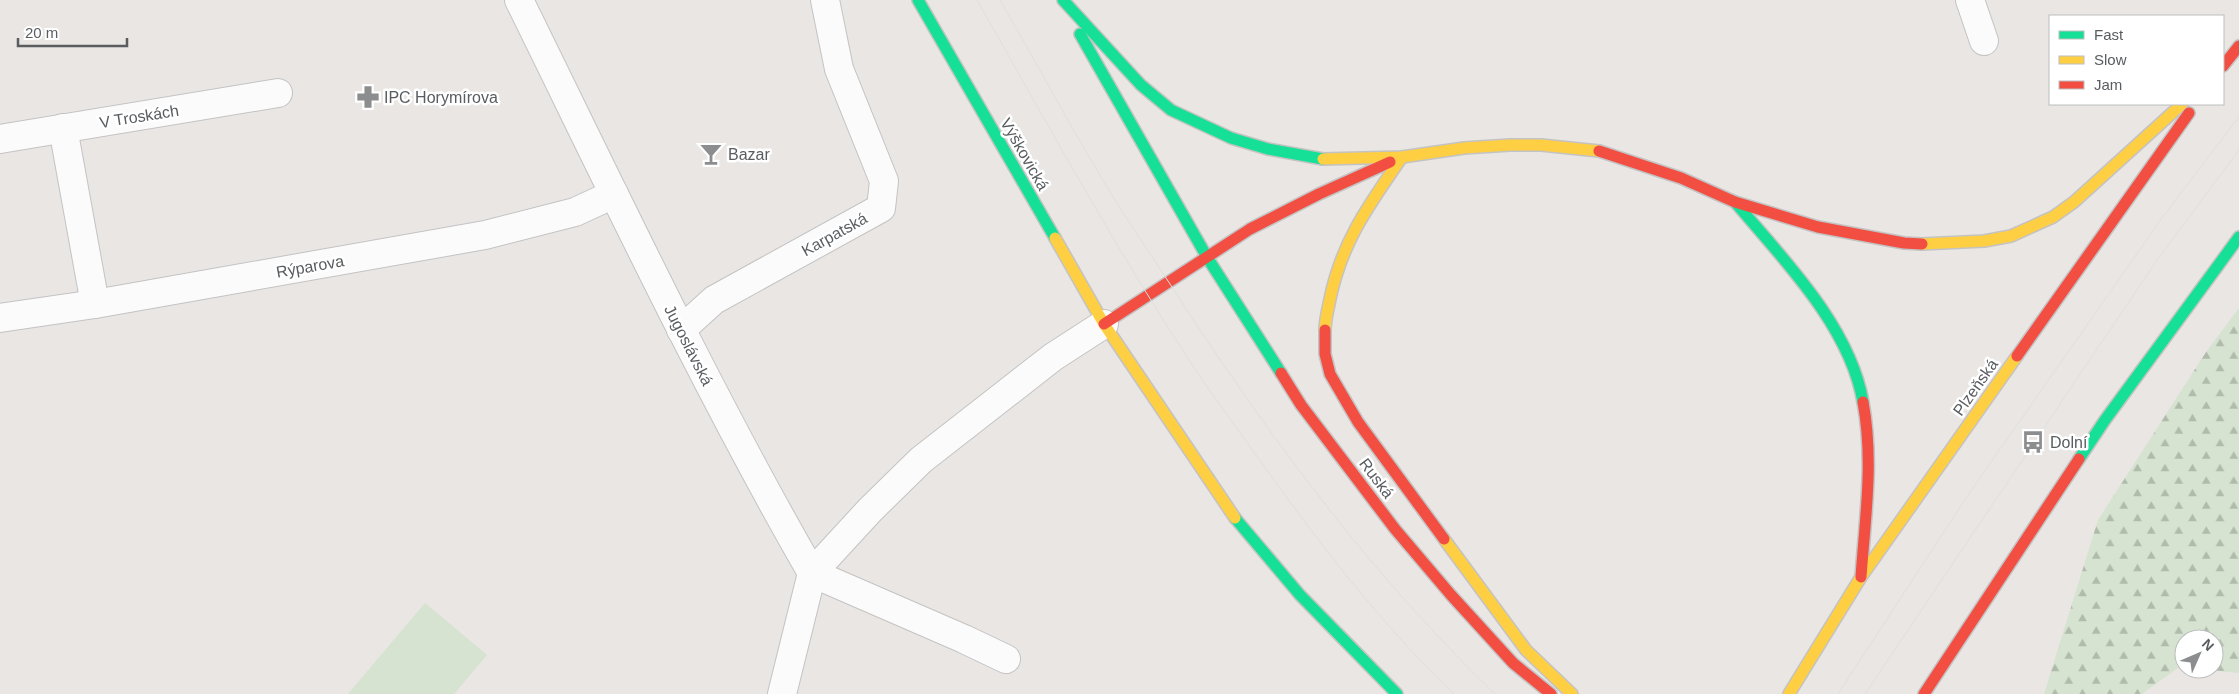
<svg xmlns="http://www.w3.org/2000/svg" width="2239" height="694" font-family="Helvetica,sans-serif">
	<style>
		.forest { fill: url(#forest-firs) }
		.pitch { fill: #d5e3d0 }
		.lines { fill: none; stroke-linecap: round; stroke-linejoin: round }
		.street-casing { stroke: #c4c3c4; stroke-width: 30 }
		.fast-casing { stroke: #c4c3c4; stroke-width: 14 }
		.slow-casing { stroke: #c4c3c4; stroke-width: 14 }
		.jam-casing { stroke: #c4c3c4; stroke-width: 14 }
		.street { stroke: #fcfbfb; stroke-width: 28 }
		.fast { stroke: #16e098; stroke-width: 11 }
		.slow { stroke: #ffcf43; stroke-width: 11 }
		.jam { stroke: #f24e42; stroke-width: 11 }
		.tram { stroke: #e0e0e0; stroke-width: 1 }
		.labels { text-anchor: middle; stroke-width: 5; stroke-linejoin: round; paint-order: stroke }
		.poi-label { font-size: 16px; fill: #595d60; stroke: #fff; text-anchor: start }
		.street-label { font-size: 16px; fill: #595d60; stroke: #fff }
	</style>
	<defs>
		<pattern id="forest-firs" width="22" height="20" patternUnits="userSpaceOnUse" patternTransform="scale(1.25)"><rect width="22" height="20" fill="#d5e3d0"/><path d="M5 1l3.5 6h-7zM16 11l3.5 6h-7z" fill="#b0bbac"/></pattern>
	</defs>
	<rect width="100%" height="100%" fill="#e9e6e3"/>
	<path class="forest" d="M2239,308v365l-37,-4h12v-30h-30v28h-5l-37,27h-98l54,-174 108,-168z"/>
	<path class="pitch" d="M425,603l62,52 -33,39h-106z"/>
	<g class="lines">
		<defs>
			<g id="street">
				<path d="M519,0c95,193 186,387 293,573l-30,121"/>
				<path d="M1970,0l14,41"/>
				<path d="M63,128l32,176"/>
				<path d="M0,139l278,-46"/>
				<path d="M0,318l95,-14 390,-69 90,-23 39,-18"/>
				<path d="M681,330l33,-30 167,-92 3,-27 -45,-112 -14,-69"/>
				<path d="M1006,659l-42,-20 -152,-66 58,-63 51,-50 132,-103 51,-33"/>
			</g>
			<g id="fast">
				<path d="M918,0l137,238"/>
				<path d="M1063,0l78,85 30,25 60,28 37,11 55,10"/>
				<path d="M1080,34l127,223 74,116"/>
				<path d="M1735,202c48,57 115,124 128,200"/>
				<path d="M2079,459l26,-39 134,-183"/>
				<path d="M1235,518l65,77 97,99"/>
			</g>
			<g id="slow">
				<path d="M1323,159l79,-2 62,-9 46,-3h31l58,6"/>
				<path d="M1055,238l49,86 131,194"/>
				<path d="M1922,244l62,-3 27,-5 42,-19 21,-15 108,-98"/>
				<path d="M1325,330c0,-10 3,-21 5,-31 12,-58 39,-94 72,-142"/>
				<path d="M1444,539l82,111 46,44"/>
				<path d="M1789,694l72,-117 156,-221"/>
			</g>
			<g id="jam">
				<path d="M2223,66l16,-20"/>
				<path d="M1599,151l82,27 54,24 83,25 86,16 18,1"/>
				<path d="M1104,324l146,-95 69,-35 71,-32"/>
				<path d="M1325,330v24l5,20 28,48 86,117"/>
				<path d="M2017,356l172,-243"/>
				<path d="M1281,373l20,32 94,124 56,66 62,68 38,31"/>
				<path d="M1861,577c4,-59 13,-116 2,-175"/>
				<path d="M1924,694l155,-235"/>
			</g>
		</defs>
		<use href="#street" class="street-casing"/>
		<use href="#fast" class="fast-casing"/>
		<use href="#slow" class="slow-casing"/>
		<use href="#jam" class="jam-casing"/>
		<use href="#street" class="street"/>
		<use href="#fast" class="fast"/>
		<use href="#slow" class="slow"/>
		<use href="#jam" class="jam"/>
		<g class="tram">
			<path d="M977,0c70,123 138,248 216,366 21,32 44,62 66,93 59,83 121,164 195,235"/>
			<path d="M1000,0c36,62 70,126 107,187 20,33 42,65 63,97 95,147 199,289 325,410"/>
			<path d="M1838,694l132,-202 194,-277 75,-98"/>
			<path d="M1865,694l292,-434 82,-110"/>
		</g>
	</g>
	<defs>
		<symbol id="pharmacy-bare" viewBox="-9 -9 18 18"><path d="M-2-6h4v4h4v4h-4v4h-4v-4h-4v-4h4Z" fill="#8b8d8e" stroke="#fff" stroke-width="2.5" paint-order="stroke"/></symbol>
		<symbol id="bar-bare" viewBox="-9 -9 18 18"><path d="M-6-5H6L.8 .8V4.5H3.5V6h-7V4.5H-.8V.8Z" fill="#8b8d8e" stroke="#fff" stroke-width="2.5" paint-order="stroke"/></symbol>
		<symbol id="bus-bare" viewBox="-9 -9 18 18"><path d="M-5-6H5V4H4V6H2V4H-2V6H-4V4H-5ZM-3.5-4V0h7V-4ZM-3.5 1.2v1.5H-2V1.2ZM2 1.2v1.5H3.5V1.2Z" fill="#8b8d8e" stroke="#fff" stroke-width="2.5" paint-order="stroke"/></symbol>
	</defs>
	<g fill-rule="evenodd">
		<use href="#pharmacy-bare" x="352" y="81" width="32" height="32"/>
		<use href="#bar-bare" x="695" y="138" width="32" height="32"/>
		<use href="#bus-bare" x="2017" y="426" width="32" height="32"/>
	</g>
	<g class="labels">
		<g class="poi-label">
			<text x="384" y="103">IPC Horymírova</text>
			<text x="728" y="160">Bazar</text>
			<text x="2050" y="448">Dolní</text>
		</g>
		<g class="street-label">
			<text transform="translate(139 116) rotate(-9)" y="6">V Troskách</text>
			<text transform="translate(1025 154) rotate(60)" y="6">Výškovická</text>
			<text transform="translate(834 234) rotate(-29)" y="6">Karpatská</text>
			<text transform="translate(310 266) rotate(-10)" y="6">Rýparova</text>
			<text transform="translate(689 345) rotate(63)" y="6">Jugoslávská</text>
			<text transform="translate(1975 387) rotate(-55)" y="6">Plzeňská</text>
			<text transform="translate(1377 478) rotate(53)" y="6">Ruská</text>
		</g>
	</g>
	<rect x="2049" y="15" width="175" height="90" fill="#ffffff" stroke="#bdbebf"/>
	<rect x="2059" y="31" width="25" height="8" fill="#16e098" stroke="#bdbebf"/>
	<text x="2094" y="40" font-size="15" fill="#595d60">Fast</text>
	<rect x="2059" y="56" width="25" height="8" fill="#ffcf43" stroke="#bdbebf"/>
	<text x="2094" y="65" font-size="15" fill="#595d60">Slow</text>
	<rect x="2059" y="81" width="25" height="8" fill="#f24e42" stroke="#bdbebf"/>
	<text x="2094" y="90" font-size="15" fill="#595d60">Jam</text>
	<g transform="translate(2199 654) rotate(45)"><circle r="24" fill="#ffffff" stroke="#bdbebf"/>
	<path d="M0-4L9 19L0 12L-9 19Z" fill="#8b8d8e"/>
	<text y="-8" font-size="14" font-weight="bold" text-anchor="middle" fill="#595d60">N</text>
	</g>
	<path d="M18 38v8h109v-8" fill="none" stroke="#595d60" stroke-width="2.5"/>
	<text x="25" y="38" font-size="15" fill="#595d60" stroke="#ffffff" stroke-width="4" paint-order="stroke">20 m</text>
</svg>
